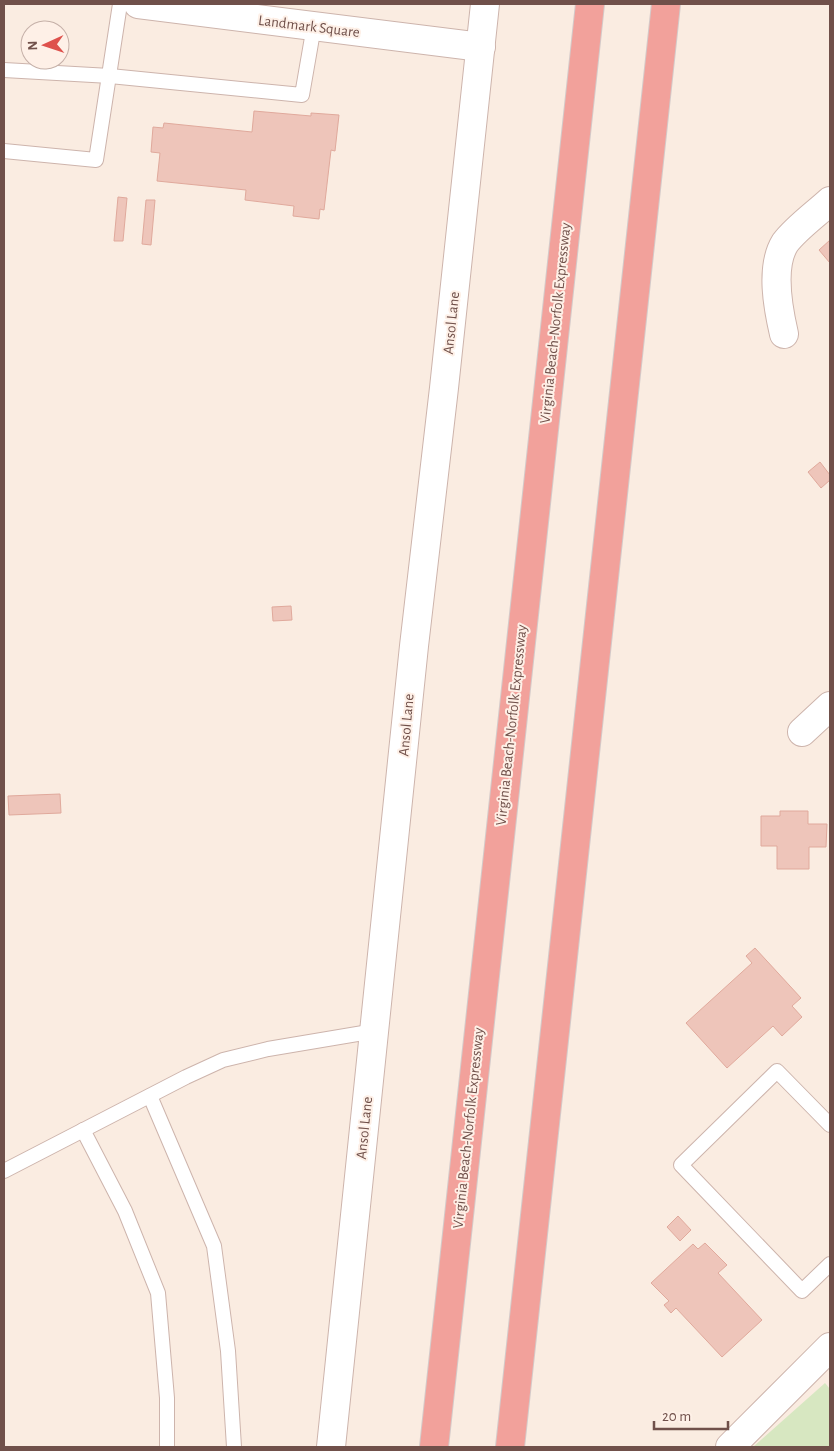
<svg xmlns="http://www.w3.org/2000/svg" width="834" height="1451" font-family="'Alegreya Sans',sans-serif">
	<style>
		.green { fill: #d7e7c1 }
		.building { fill: #eec5ba; stroke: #e0a99c }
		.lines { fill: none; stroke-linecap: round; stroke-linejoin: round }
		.service-casing { stroke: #cdb4ac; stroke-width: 16 }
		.minor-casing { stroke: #cdb4ac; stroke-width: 30 }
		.motorway-casing { stroke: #d4cac9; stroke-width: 30 }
		.service { stroke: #fff; stroke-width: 14 }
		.minor { stroke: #fff; stroke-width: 28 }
		.motorway { stroke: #f2a19b; stroke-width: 28 }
		.labels { text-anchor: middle; stroke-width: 4; stroke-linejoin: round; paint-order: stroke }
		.street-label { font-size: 15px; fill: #70504a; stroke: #fef0e7 }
	</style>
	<rect width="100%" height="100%" fill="#faece1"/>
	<path class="green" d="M825,1383l5,6v58h-77z"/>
	<g class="building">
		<path d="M254,111l57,5v-3l28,2 -4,36 -4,-1 -7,60 -4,-1 -1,10 -26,-3 1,-10 -49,-6 1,-10 -89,-9 3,-28 -9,-1 2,-25 10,1 1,-5 88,9z"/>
		<path d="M118,197l9,1 -4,43h-9z"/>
		<path d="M146,200h9l-4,45 -9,-1z"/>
		<path d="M830,240v23l-11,-13z"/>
		<path d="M820,462l10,13v5l-9,8 -13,-16z"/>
		<path d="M291,606l1,14 -19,1 -1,-14z"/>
		<path d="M60,794l1,19 -52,2 -1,-19z"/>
		<path d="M780,811h28v13h19l-1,23h-17v22h-32v-23h-16v-30h19z"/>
		<path d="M755,948l46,50 -9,8 10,11 -20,19 -9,-10 -46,42 -41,-45 66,-60 -6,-7z"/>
		<path d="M678,1216l13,14 -11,11 -13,-14z"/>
		<path d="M705,1243l22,22 -9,8 44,47 -40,37 -46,-49 -5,5 -7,-8 5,-4 -18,-18 42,-39 5,5z"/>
	</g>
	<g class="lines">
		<defs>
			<g id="service">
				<path d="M4,70l106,6 192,19 12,-69"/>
				<path d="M4,151l92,9 24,-156"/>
				<path d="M150,1096l64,150 14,105 6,96"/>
				<path d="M830,1125l-53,-54 -96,94 121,126 28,-27"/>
				<path d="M83,1130l42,81 33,82 9,105v49"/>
				<path d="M4,1171l182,-94 37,-17 45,-11 107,-18"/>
			</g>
			<g id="minor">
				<path d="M138,4l343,43"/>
				<path d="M784,334c-6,-26 -14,-67 1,-91 10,-14 32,-30 45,-42"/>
				<path d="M802,732l28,-26"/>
				<path d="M331,1447l83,-801 30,-258 41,-384"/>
				<path d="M730,1447l100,-100"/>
			</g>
			<g id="motorway">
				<path d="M434,1447l156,-1443"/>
				<path d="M510,1447l156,-1443"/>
			</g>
		</defs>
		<use href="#service" class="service-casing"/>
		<use href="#minor" class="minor-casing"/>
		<use href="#motorway" class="motorway-casing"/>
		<use href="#service" class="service"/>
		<use href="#minor" class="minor"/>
		<use href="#motorway" class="motorway"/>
	</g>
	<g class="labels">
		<g class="street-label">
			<text transform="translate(309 26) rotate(7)" y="5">Landmark Square</text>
			<text transform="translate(451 323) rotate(-84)" y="5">Ansol Lane</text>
			<text transform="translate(555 323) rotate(-84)" y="5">Virginia Beach-Norfolk Expressway</text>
			<text transform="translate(406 725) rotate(-85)" y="5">Ansol Lane</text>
			<text transform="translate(511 725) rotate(-84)" y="5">Virginia Beach-Norfolk Expressway</text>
			<text transform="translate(364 1128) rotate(-84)" y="5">Ansol Lane</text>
			<text transform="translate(468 1128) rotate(-84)" y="5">Virginia Beach-Norfolk Expressway</text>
		</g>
	</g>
	<rect width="834" height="1451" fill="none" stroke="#70504a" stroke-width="10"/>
	<g transform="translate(45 45) rotate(267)"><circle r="24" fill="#fef0e7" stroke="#c5b0a8"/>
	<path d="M0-4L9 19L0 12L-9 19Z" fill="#de514c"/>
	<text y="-8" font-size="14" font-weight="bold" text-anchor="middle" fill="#70504a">N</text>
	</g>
	<path d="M654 1421v8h74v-8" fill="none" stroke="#70504a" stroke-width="2.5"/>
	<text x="662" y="1421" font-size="15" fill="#70504a" stroke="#fef0e7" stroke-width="4" paint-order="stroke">20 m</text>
</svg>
